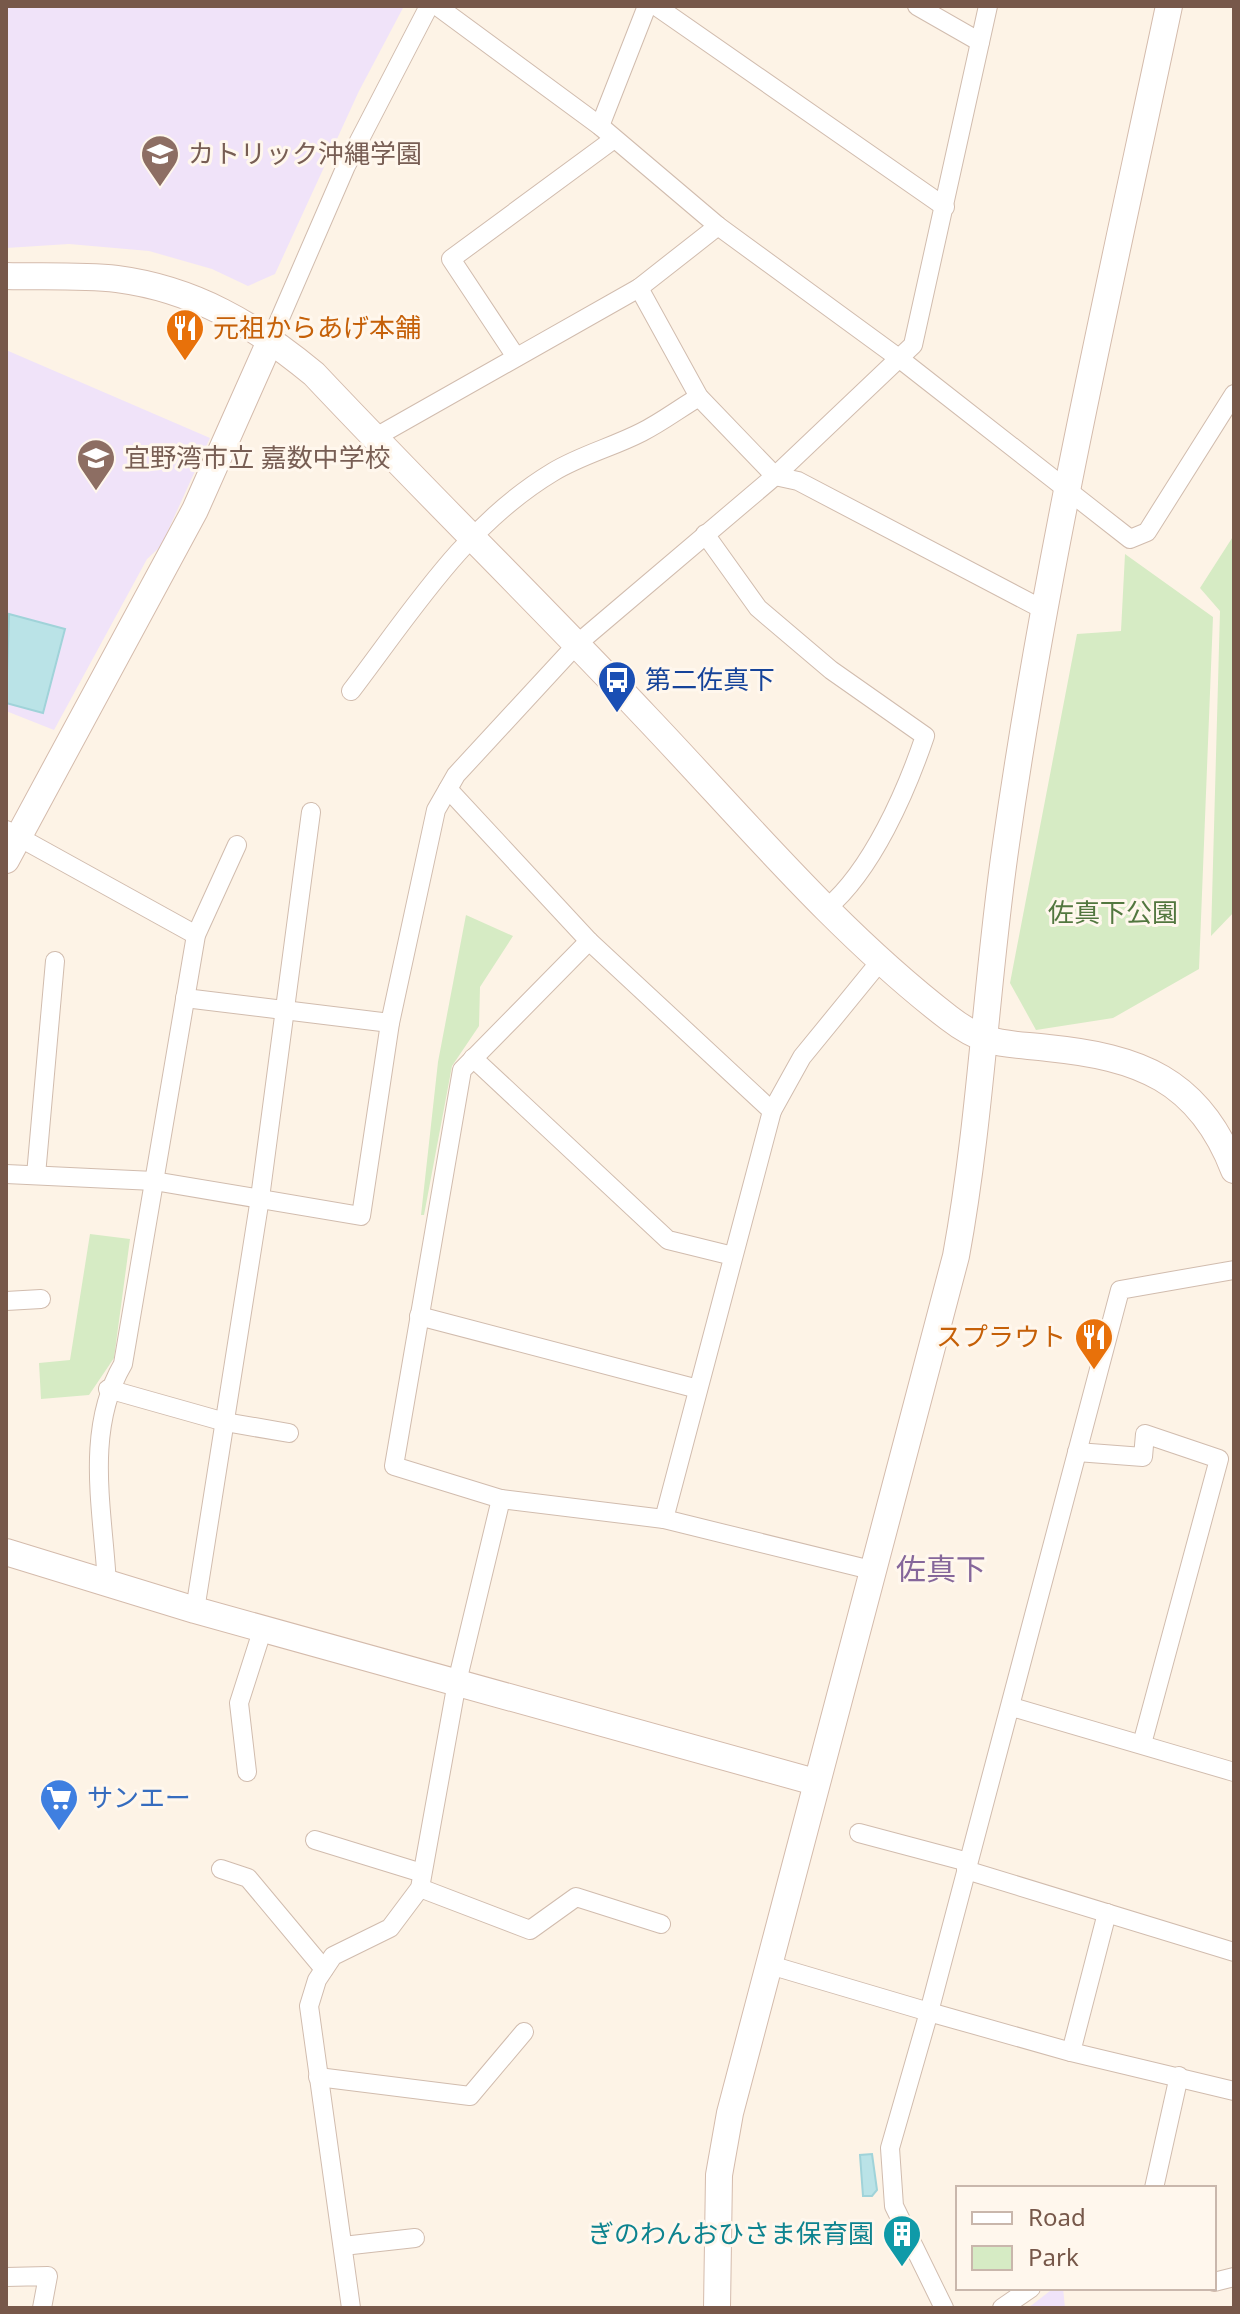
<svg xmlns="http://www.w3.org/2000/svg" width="1240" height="2314" font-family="'Noto Sans','Noto Sans JP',sans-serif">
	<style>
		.education { fill: #f0e3f9 }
		.green { fill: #d6ebc4 }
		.water { fill: #bae3e7; stroke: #a0d3d9; stroke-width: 2 }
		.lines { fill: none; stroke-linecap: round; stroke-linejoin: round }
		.street-casing { stroke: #d1bcae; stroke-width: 20 }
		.secondary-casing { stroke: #d4bbac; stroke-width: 28 }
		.street { stroke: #fff; stroke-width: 18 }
		.secondary { stroke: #fff; stroke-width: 26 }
		.labels { text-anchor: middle; stroke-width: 6; stroke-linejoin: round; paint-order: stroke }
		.education-label { font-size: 26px; fill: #785e54; stroke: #fff7ed; text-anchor: start }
		.food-label { font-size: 26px; fill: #c56008; stroke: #fff7ed; text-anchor: start }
		.transit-label { font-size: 26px; fill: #164399; stroke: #fff7ed; text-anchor: start }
		.park-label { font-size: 26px; fill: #52773f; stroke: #fff7ed }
		.shop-label { font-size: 26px; fill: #366cbe; stroke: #fff7ed; text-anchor: start }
		.culture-label { font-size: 26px; fill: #0d838f; stroke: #fff7ed; text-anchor: end }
		.quarter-label { font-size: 30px; fill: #85669a; stroke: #fff7ed }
	</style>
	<rect width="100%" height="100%" fill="#fdf3e6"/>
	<g class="education">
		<path d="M6,6h398l-45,85 -84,183 -27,12 -36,-17 -63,-18 -80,-7 -63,4z"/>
		<path d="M6,350l204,88 -49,108 -14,13 -93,171 -48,-19z"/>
		<path d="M1063,2288l2,20h-37l22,-17z"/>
	</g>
	<g class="green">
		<path d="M1234,535v377l-23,24 9,-325 -20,-23z"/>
		<path d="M1125,554l88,63 -14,352 -86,49 -77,12 -26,-47 67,-349 44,-3z"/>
		<path d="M466,915l47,21 -33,51 -1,39 -27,40 -28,149h-3l17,-153z"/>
		<path d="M90,1234l40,5 -16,119 -25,37 -48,4 -2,-36 31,-3z"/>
	</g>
	<g class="water">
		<path d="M9,614l56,15 -22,84 -37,-10z"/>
		<path d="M872,2154l5,36 -5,6h-9l-3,-41z"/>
	</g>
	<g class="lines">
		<defs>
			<g id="street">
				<path d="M437,6l163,120 118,100 182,133 230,180 17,-7 87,-138"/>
				<path d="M656,6l289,201"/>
				<path d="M917,6l63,36"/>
				<path d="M600,126l47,-120"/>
				<path d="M639,288l60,109 76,79 23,5 246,129"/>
				<path d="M271,339l75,-173 83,-160"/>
				<path d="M516,357l-65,-98 163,-120"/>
				<path d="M374,438l265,-150 79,-62"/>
				<path d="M705,534l53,74 73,62 94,66c-19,56 -53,134 -98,172"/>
				<path d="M351,691c61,-80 114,-166 202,-219 28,-17 60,-25 89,-40 20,-10 38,-24 57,-35"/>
				<path d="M448,789l141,152 183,170 -108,408"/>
				<path d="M6,830l190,105"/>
				<path d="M589,941l-127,129 -68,396 107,33 163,20 207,51"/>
				<path d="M185,998l205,25"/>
				<path d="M473,1058l195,182 65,16"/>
				<path d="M772,1111l30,-54 80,-98"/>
				<path d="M6,1174l148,7 207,35 29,-193 46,-213 20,-35 121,-131 198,-168 138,-131 75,-339"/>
				<path d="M36,1175l19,-214"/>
				<path d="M1234,1270l-114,20 -191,722 142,40 163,39"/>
				<path d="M6,1301l35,-2"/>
				<path d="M419,1316l279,73"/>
				<path d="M108,1389l117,33 64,11"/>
				<path d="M1077,1452l66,5 2,-23 74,25 -77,285"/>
				<path d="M107,1584c-4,-74 -23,-153 16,-220l73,-429 41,-90"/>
				<path d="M195,1610l65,-412 51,-386"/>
				<path d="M1012,1707l222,65"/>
				<path d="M247,1772l-8,-69 24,-75"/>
				<path d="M859,1833l109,29"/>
				<path d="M315,1840l107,33"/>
				<path d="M221,1869l27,9 76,91"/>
				<path d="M966,1870l268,82"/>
				<path d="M420,1888l110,42 46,-33 85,27"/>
				<path d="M770,1965l159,47 -39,136 4,58 50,102"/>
				<path d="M1071,2052l36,-139"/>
				<path d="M318,2077l152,19 54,-64"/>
				<path d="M1154,2188l25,-112"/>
				<path d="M343,2246l72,-8"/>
				<path d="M6,2277l42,-1 -6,32"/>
				<path d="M1214,2282l20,-5"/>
				<path d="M351,2308l-42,-302 8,-26 16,-24 57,-28 30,-40 37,-206 44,-183"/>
				<path d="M1002,2308l29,-20"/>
			</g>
			<g id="secondary">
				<path d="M6,276c36,1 75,-1 111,3 77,10 138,46 197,95 109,116 223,227 332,343 98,103 190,214 303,301 36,28 55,25 99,30 90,9 151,31 186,122"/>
				<path d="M6,860l189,-350 76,-171"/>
				<path d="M6,1552l189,58 620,172"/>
				<path d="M717,2308l2,-133 11,-62 226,-857c25,-136 30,-275 50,-412 40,-282 104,-559 163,-838"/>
			</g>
		</defs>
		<use href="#street" class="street-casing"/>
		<use href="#secondary" class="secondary-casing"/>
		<use href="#street" class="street"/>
		<use href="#secondary" class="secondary"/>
	</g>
	<defs>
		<symbol id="school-pin" viewBox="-11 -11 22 30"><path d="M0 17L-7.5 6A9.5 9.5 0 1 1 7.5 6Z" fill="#8d6e63" stroke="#fff7ed"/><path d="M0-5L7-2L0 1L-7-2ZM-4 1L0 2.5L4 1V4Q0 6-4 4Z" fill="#fff"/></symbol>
		<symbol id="restaurant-pin" viewBox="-11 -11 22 30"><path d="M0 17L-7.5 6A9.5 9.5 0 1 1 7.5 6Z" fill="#e8710a" stroke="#fff7ed"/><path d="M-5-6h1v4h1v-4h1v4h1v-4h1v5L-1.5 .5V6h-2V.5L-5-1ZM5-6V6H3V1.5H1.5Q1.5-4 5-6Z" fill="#fff"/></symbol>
		<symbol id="bus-pin" viewBox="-11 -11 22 30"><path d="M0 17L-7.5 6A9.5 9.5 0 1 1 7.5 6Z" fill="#1a4fb4" stroke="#fff7ed"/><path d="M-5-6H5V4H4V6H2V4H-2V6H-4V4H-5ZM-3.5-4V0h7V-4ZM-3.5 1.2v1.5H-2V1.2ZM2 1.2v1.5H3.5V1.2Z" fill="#fff"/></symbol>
		<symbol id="supermarket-pin" viewBox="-11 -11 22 30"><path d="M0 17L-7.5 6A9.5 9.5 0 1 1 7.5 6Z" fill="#3f7fe0" stroke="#fff7ed"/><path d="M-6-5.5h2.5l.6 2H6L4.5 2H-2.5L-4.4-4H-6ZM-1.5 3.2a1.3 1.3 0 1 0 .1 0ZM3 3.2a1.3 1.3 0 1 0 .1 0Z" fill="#fff"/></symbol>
		<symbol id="building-pin" viewBox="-11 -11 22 30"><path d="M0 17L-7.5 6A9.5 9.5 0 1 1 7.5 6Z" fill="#0f9aa8" stroke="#fff7ed"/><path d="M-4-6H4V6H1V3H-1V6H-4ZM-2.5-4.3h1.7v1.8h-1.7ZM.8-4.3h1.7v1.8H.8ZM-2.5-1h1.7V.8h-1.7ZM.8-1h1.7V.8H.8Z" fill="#fff"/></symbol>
	</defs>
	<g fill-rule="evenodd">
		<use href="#school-pin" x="138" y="132" width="44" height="60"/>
		<use href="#restaurant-pin" x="163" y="306" width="44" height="60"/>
		<use href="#school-pin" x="74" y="436" width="44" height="60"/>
		<use href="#bus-pin" x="595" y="658" width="44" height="60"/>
		<use href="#restaurant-pin" x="1072" y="1315" width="44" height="60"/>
		<use href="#supermarket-pin" x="37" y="1776" width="44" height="60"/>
		<use href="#building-pin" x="880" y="2212" width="44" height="60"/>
	</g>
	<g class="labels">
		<g class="education-label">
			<text x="188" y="163">カトリック沖縄学園</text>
			<text x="124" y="467">宜野湾市立 嘉数中学校</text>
		</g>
		<g class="food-label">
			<text x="213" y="337">元祖からあげ本舗</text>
			<text x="1066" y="1346" text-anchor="end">スプラウト</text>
		</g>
		<g class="transit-label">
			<text x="645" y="689">第二佐真下</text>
		</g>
		<g class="park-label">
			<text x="1113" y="922">佐真下公園</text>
		</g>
		<g class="shop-label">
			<text x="87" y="1807">サンエー</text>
		</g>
		<g class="culture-label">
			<text x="874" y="2243">ぎのわんおひさま保育園</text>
		</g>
		<g class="quarter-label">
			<text x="941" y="1580">佐真下</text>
		</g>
	</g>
	<rect width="1240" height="2314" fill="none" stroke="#77584a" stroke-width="16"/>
	<rect x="956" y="2186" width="260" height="104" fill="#fff7ed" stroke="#c9b7ac" stroke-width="2"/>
	<rect x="972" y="2212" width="40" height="12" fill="#ffffff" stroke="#c9b7ac" stroke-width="2"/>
	<text x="1028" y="2226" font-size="24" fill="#77584a">Road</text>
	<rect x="972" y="2246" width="40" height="24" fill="#d6ebc4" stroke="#c9b7ac" stroke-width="2"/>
	<text x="1028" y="2266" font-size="24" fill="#77584a">Park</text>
</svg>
